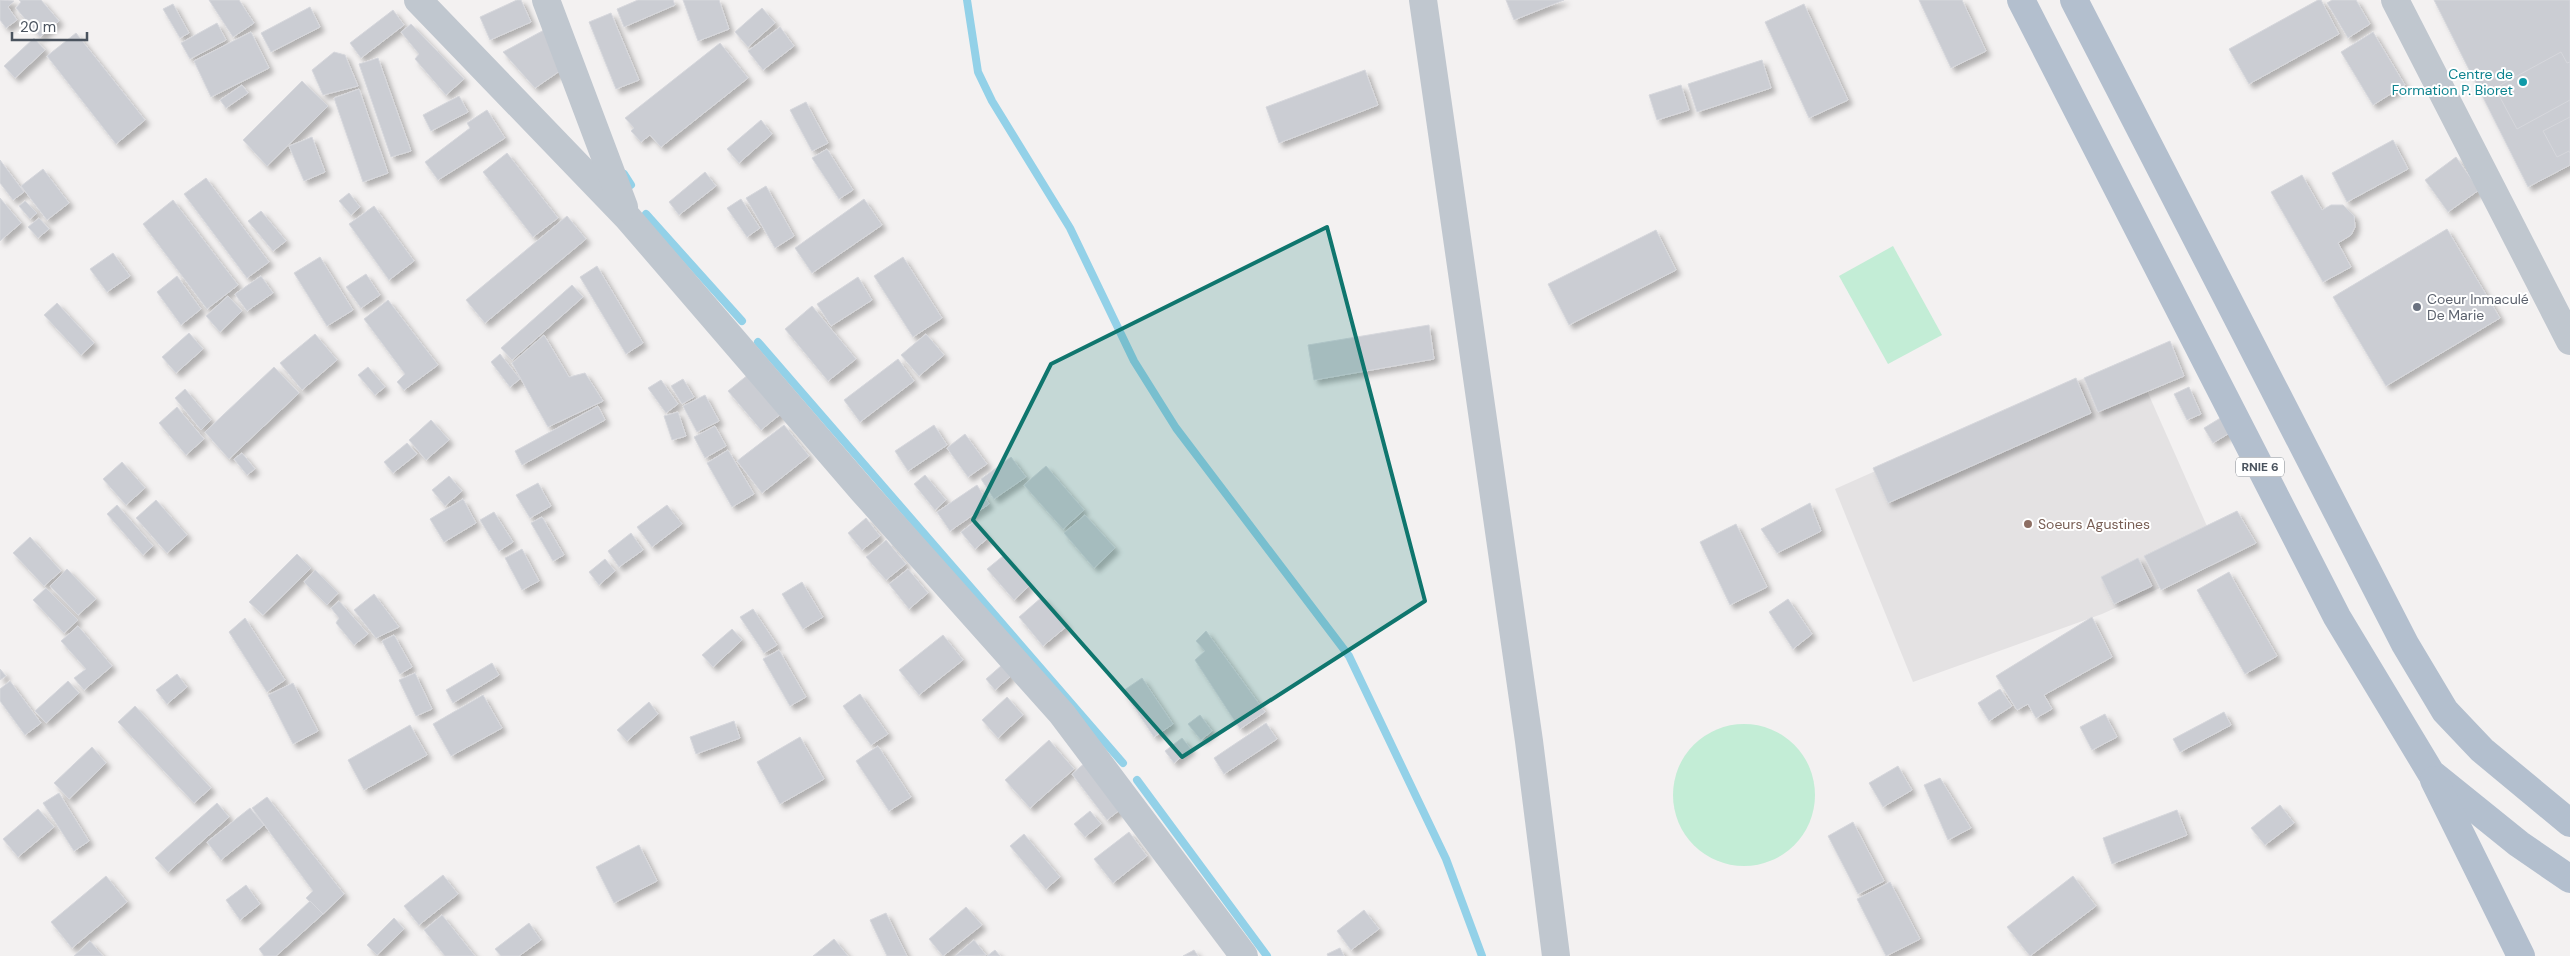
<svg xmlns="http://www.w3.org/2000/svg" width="2570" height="956" font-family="'DM Sans',sans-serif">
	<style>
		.education { fill: #e4e2e3 }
		.green { fill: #c3edd6 }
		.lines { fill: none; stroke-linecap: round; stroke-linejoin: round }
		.stream { stroke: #93d1e8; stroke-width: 8 }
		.building { fill: #cbcdd3; stroke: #d6d7dc; filter: url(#shadow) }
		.minor { stroke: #c0c7cf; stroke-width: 28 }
		.major { stroke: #b3bfce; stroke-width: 28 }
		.marked { fill: #0f766e; fill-opacity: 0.2; stroke: #0f766e; stroke-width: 4; stroke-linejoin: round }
		.culture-dot { fill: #0f9aa8; stroke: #fff; stroke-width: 2 }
		.worship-dot { fill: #6b7280; stroke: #fff; stroke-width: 2 }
		.education-dot { fill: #8d6e63; stroke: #fff; stroke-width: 2 }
		.labels { text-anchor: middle; stroke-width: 4; stroke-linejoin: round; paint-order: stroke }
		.shield { fill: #fff; stroke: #80878e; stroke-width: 1 }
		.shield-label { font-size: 12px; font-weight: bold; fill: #4a535e }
		.culture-label { font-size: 14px; fill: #0d838f; stroke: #fff; text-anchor: end }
		.worship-label { font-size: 14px; fill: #5b616d; stroke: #fff; text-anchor: start }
		.education-label { font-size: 14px; fill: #785e54; stroke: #fff; text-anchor: start }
	</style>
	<defs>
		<filter id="shadow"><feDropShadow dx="4.5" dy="4.5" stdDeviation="2.5" flood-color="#0004"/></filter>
	</defs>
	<rect width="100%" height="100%" fill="#f3f1f1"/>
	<path class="education" d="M2132,357l90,203 -120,54 -189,68 -78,-193z"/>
	<g class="green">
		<path d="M1893,246l49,89 -54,29 -49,-88z"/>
		<circle cx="1744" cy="795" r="71"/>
	</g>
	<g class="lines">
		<g class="stream">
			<path d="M967,0l11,72 14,29 78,127 64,133 42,67 173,228 97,203 36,97"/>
			<path d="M624,174l7,11"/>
			<path d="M646,214l96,107"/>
			<path d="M758,342l365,421"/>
			<path d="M1137,780l130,176"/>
		</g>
	</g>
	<g class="building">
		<path d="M0,0l14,1 -6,6 9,13 -11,8 -6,-8z"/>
		<path d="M19,0h22l18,21 -19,16 -24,-29 5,-6z"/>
		<path d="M209,0h30l15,23 -21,14z"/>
		<path d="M517,0h4l10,22 -41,18 -10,-23z"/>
		<path d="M638,0h35l2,5 -51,22 -7,-18z"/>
		<path d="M683,0h36l10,29 -31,12z"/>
		<path d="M1506,0h58l-50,20z"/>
		<path d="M1919,0h43l24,51 -35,17z"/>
		<path d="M2318,0h3l18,34 -90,50 -20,-35z"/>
		<path d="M2332,0h24l14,24 -22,14 -21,-35z"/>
		<path d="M2434,0h136v165l-42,22z"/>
		<path d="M173,4l16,29 -9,5 -17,-29z"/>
		<path d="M1804,4l44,96 -39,18 -44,-96z"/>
		<path d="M310,7l10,20 -49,25 -10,-19z"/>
		<path d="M762,8l13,15 -27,24 -13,-15z"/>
		<path d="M393,10l11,15 -43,33 -11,-15z"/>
		<path d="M611,13l28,67 -23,9 -27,-67z"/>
		<path d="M217,23l9,17 -36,19 -9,-16z"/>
		<path d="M411,24l53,55 -18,16 -31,-36 4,-5 -18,-22z"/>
		<path d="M780,27l14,19 -31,24 -15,-19z"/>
		<path d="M546,29l21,37 -32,22 -32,-36z"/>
		<path d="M251,32l18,36 -58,29 -17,-36z"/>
		<path d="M2373,32l32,53 -32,20 -32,-53z"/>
		<path d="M76,33l69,87 -29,24 -69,-88z"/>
		<path d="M34,38l11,12 -30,28 -11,-12z"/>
		<path d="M720,43l28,35 -87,69 -11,-12 -9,7 -10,-11 3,-3 -9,-10z"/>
		<path d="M334,52l11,3 13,31 -35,9 -11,-25z"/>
		<path d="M2561,52l6,11 3,-1v38l-53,29 -22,-41z"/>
		<path d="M378,58l33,93 -20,6 -32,-93z"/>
		<path d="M1762,60l9,28 -74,24 -9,-28z"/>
		<path d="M1365,70l13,35 -99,38 -13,-36z"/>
		<path d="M302,81l26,25 -61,60 -24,-26z"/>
		<path d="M242,85l6,8 -22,15 -6,-8z"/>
		<path d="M1681,85l8,25 -32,10 -8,-25z"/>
		<path d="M359,89l29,84 -25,9 -29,-84z"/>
		<path d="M459,96l9,16 -37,19 -8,-16z"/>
		<path d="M806,102l22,41 -16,8 -22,-41z"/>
		<path d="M487,110l18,28 -67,42 -13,-18 45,-34 -3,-5z"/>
		<path d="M2570,117v36l-1,-2 -12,6 -14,-26z"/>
		<path d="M761,120l11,14 -33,29 -12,-14z"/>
		<path d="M312,137l13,35 -21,9 -15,-35z"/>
		<path d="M2393,140l15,29 -61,33 -15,-29z"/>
		<path d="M827,149l26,41 -14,9 -27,-41z"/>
		<path d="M507,153l51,65 -25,19 -50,-65z"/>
		<path d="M2456,157l23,33 -31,22 -23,-32z"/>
		<path d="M0,160l24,32 -11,8 -13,-17z"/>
		<path d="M43,169l26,34 -22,17 -26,-34z"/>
		<path d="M705,172l11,14 -37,29 -10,-13z"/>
		<path d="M2302,175l20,35 9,-5h12l11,11 1,11 -4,8 -13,8 13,24 -28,15 -52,-90z"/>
		<path d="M206,178l63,84 -22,16 -63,-84z"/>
		<path d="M766,186l28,50 -19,12 -29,-50z"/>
		<path d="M349,193l11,14 -9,8 -12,-14z"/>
		<path d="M0,198l21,25 -21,18z"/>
		<path d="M741,199l19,29 -13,9 -20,-29z"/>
		<path d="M864,199l18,26 -70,48 -17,-25z"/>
		<path d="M173,200l65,85 -31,24 -64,-85z"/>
		<path d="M25,201l12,12 -7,6 -11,-13z"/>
		<path d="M374,206l40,55 -25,19 -40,-56z"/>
		<path d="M261,211l25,30 -13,10 -25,-30z"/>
		<path d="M567,216l19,23 -101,84 -19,-23z"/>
		<path d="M39,218l10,11 -11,9 -10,-11z"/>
		<path d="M2447,229l53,89 -114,68 -53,-89z"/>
		<path d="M1656,230l20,40 -107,55 -21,-41z"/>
		<path d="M113,253l17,23 -23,16 -17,-23z"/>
		<path d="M320,257l33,53 -26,16 -33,-53z"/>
		<path d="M903,257l39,61 -29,19 -39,-61z"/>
		<path d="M597,266l46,77 -17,11 -46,-77z"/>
		<path d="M366,274l14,21 -19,13 -15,-21z"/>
		<path d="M177,276l24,33 -20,16 -24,-33z"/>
		<path d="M261,276l12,17 -26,18 -12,-17z"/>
		<path d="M858,277l14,23 -41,26 -14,-22z"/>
		<path d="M572,285l11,12 -71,63 -11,-12z"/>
		<path d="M228,296l14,15 -22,21 -14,-16z"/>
		<path d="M388,300l50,65 -34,25 -7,-8 8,-8 -41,-55z"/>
		<path d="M57,303l37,40 -13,12 -37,-40z"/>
		<path d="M812,306l44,53 -28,22 -43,-52z"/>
		<path d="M1429,325l5,34 -120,21 -6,-35z"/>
		<path d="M189,333l14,16 -27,24 -14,-16z"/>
		<path d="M315,334l22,26 -35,30 -22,-27z"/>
		<path d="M926,334l18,21 -25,21 -18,-21z"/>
		<path d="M544,335l25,42 16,-4 18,28 -55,26 -36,-64z"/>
		<path d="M2170,341l14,35 -86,36 -14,-34z"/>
		<path d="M500,354l20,25 -10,8 -19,-25z"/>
		<path d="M898,359l16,22 -54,41 -16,-22z"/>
		<path d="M274,367l25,26 -70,66 -24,-27z"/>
		<path d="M368,367l17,20 -10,8 -17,-20z"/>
		<path d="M749,374l33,39 -21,17 -33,-39z"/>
		<path d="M2076,378l15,35 -203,90 -15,-35z"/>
		<path d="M683,379l11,18 -12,7 -11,-18z"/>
		<path d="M661,380l17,24 -12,9 -18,-25z"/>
		<path d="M2189,387l12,27 -14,6 -13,-26z"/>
		<path d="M185,389l26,31 -10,10 -26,-32z"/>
		<path d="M705,395l14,26 -22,11 -14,-26z"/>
		<path d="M598,406l7,14 -83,45 -7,-14z"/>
		<path d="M177,407l27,32 -18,16 -27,-32z"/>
		<path d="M678,412l8,24 -14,4 -8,-24z"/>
		<path d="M2227,414l9,15 -23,14 -9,-15z"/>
		<path d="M431,420l18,20 -23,20 -17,-20z"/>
		<path d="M784,425l25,31 -47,37 -25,-32z"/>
		<path d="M934,425l13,20 -39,26 -13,-20z"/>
		<path d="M715,426l11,20 -21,12 -11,-21z"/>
		<path d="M965,434l22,30 -19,13 -21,-29z"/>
		<path d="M407,443l10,11 -24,19 -9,-11z"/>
		<path d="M728,450l26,44 -22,13 -25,-44z"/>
		<path d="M242,453l13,16 -8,6 -13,-16z"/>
		<path d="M1011,457l15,20 -32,22 -13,-20z"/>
		<path d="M122,462l23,26 -19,17 -23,-26z"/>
		<path d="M1046,466l38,44 -21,19 -39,-44z"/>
		<path d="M925,475l21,25 -11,10 -21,-26z"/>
		<path d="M449,476l13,15 -17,15 -13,-16z"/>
		<path d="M538,483l13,23 -21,12 -14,-23z"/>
		<path d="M977,485l12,19 -39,27 -13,-19z"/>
		<path d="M463,499l13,24 -32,19 -14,-23z"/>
		<path d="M156,500l31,35 -20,18 -31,-35z"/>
		<path d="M1810,503l11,28 -44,22 -16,-24z"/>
		<path d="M117,505l36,41 -10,9 -36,-41z"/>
		<path d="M667,505l15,19 -30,23 -15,-20z"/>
		<path d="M2237,511l19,32 -95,47 -17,-34z"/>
		<path d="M494,512l19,30 -14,9 -19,-31z"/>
		<path d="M1085,515l30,33 -21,20 -30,-35z"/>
		<path d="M542,517l22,38 -11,6 -22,-38z"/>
		<path d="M866,518l14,18 -18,14 -14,-17z"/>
		<path d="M974,522l14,16 -13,11 -14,-17z"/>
		<path d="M1736,524l31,63 -37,18 -30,-63z"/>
		<path d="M631,533l12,17 -24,17 -11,-16z"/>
		<path d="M30,537l31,34 -17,15 -31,-33z"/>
		<path d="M886,540l20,24 -20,16 -20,-23z"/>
		<path d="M522,549l17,32 -17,9 -17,-32z"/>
		<path d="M297,554l14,14 -48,47 -14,-13z"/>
		<path d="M1003,556l26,30 -15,14 -27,-31z"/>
		<path d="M2138,558l14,28 -38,18 -13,-27z"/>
		<path d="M605,559l10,12 -16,14 -10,-13z"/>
		<path d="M67,569l29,30 -18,16 -28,-29z"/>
		<path d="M908,569l20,24 -19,16 -20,-25z"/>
		<path d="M315,570l23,23 -11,12 -23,-23z"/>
		<path d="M2229,572l48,84 -32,18 -48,-84z"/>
		<path d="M802,582l21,35 -20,12 -21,-35z"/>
		<path d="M46,588l32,32 -14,13 -31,-33z"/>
		<path d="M374,594l25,33 -23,11 -22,-28z"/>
		<path d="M1042,597l25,29 -24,20 -24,-29z"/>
		<path d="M1788,599l24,35 -19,15 -24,-37z"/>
		<path d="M339,601l29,33 -14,11 -18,-22 3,-5 -8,-10z"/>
		<path d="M753,609l24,36 -13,8 -24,-36z"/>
		<path d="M2092,617l20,40 -68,38 8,14 -16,9 -8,-14 -11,6 -21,-34z"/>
		<path d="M245,618l40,62 -18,12 -38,-60z"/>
		<path d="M78,626l34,40 -28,24 -10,-12 12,-9 -25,-28z"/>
		<path d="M732,629l10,11 -29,27 -11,-12z"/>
		<path d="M1206,631l59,81 -25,17 -45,-69 10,-9 -9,-10z"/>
		<path d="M394,635l18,32 -12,7 -18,-33z"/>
		<path d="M943,635l20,25 -44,35 -20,-25z"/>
		<path d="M779,650l27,47 -16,9 -27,-47z"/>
		<path d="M492,663l7,12 -46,28 -7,-13z"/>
		<path d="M1002,665l9,11 -16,14 -9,-11z"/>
		<path d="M0,669l6,7 -6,4z"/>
		<path d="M415,673l17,36 -16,7 -17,-36z"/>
		<path d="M177,674l10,13 -20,17 -11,-14z"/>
		<path d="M1142,678l31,46 -19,13 -31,-46z"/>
		<path d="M10,681l31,42 -16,12 -25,-34v-12z"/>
		<path d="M68,681l11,12 -33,30 -11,-12z"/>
		<path d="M293,683l25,48 -25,13 -25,-49z"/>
		<path d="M2000,689l12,17 -23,15 -11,-18z"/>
		<path d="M860,694l28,40 -17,11 -28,-39z"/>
		<path d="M483,695l19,33 -51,28 -18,-32z"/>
		<path d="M1007,697l16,18 -25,23 -16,-18z"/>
		<path d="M649,702l9,12 -31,27 -10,-11z"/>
		<path d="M135,706l76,82 -17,15 -76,-81z"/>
		<path d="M2224,712l7,13 -51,27 -7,-13z"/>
		<path d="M2105,714l12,23 -25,13 -12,-23z"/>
		<path d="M1200,715l12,16 -11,9 -13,-16z"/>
		<path d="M734,721l6,17 -44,16 -6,-17z"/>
		<path d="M1266,723l11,16 -53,35 -10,-16z"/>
		<path d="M410,725l17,30 -63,35 -16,-30z"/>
		<path d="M800,737l24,42 -44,25 -23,-42z"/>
		<path d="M1182,738l9,11 -17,14 -9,-12z"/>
		<path d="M1049,740l25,29 -44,39 -25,-28z"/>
		<path d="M878,746l33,51 -22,14 -33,-50z"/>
		<path d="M92,747l14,16 -37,36 -15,-16z"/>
		<path d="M1086,762l35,47 -14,11 -35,-46z"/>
		<path d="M1898,766l14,24 -29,17 -14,-24z"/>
		<path d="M1940,778l31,50 -23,12 -24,-55z"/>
		<path d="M59,793l30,48 -15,10 -31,-48z"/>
		<path d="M267,797l77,97 -21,20 -17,-16 7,-7 -61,-83z"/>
		<path d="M217,803l12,14 -61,55 -13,-14z"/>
		<path d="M2280,805l14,18 -29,22 -14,-17z"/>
		<path d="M250,808l14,17 -43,35 -14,-18z"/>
		<path d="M38,809l16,18 -36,30 -15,-18z"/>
		<path d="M2177,810l10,25 -75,29 -9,-26z"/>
		<path d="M1090,811l11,13 -16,13 -11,-13z"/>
		<path d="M1853,822l31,59 -26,13 -30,-58z"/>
		<path d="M1129,832l18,24 -34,27 -19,-24z"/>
		<path d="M1024,834l36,43 -14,12 -36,-43z"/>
		<path d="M639,845l18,36 -43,22 -18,-36z"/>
		<path d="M443,875l15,19 -39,31 -15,-19z"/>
		<path d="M106,876l21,26 -55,46 -21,-26z"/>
		<path d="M2073,876l23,30 -66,50 -23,-29z"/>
		<path d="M1890,882l30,57 -34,17 -29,-57z"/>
		<path d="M246,885l14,19 -20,16 -14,-20z"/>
		<path d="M310,901l13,13 -47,42h-12l-5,-7z"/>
		<path d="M966,907l16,18 -39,31 -14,-17z"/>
		<path d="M1364,910l15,19 -28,21 -14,-19z"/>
		<path d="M886,913l21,43h-20l-17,-36z"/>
		<path d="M442,915l33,41h-30l-21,-26z"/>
		<path d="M394,918l10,11 -27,26 -10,-10z"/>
		<path d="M529,923l12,17 -22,16h-18l-6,-7z"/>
		<path d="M834,939l14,17h-35z"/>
		<path d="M974,940l12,15 -31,1z"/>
		<path d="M90,941l13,15h-29z"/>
		<path d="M1340,948l4,8h-16l-1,-2z"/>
		<path d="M995,950l5,6h-13z"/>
		<path d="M1194,950l4,6h-15z"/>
	</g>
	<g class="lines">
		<g class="minor">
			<path d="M418,0l210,218 235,273 199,223 182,242"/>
			<path d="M546,0l78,207"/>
			<path d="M1423,0l106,741 27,215"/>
			<path d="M2395,0l175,341"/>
		</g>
		<g class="major">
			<path d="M2021,0l316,617 94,156 88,71 51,35"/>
			<path d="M2074,0l331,644 40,67 37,39 88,73"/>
			<path d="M2434,780l87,176"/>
		</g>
	</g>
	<path class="marked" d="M1327,227l98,374 -243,156 -209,-237 78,-156z"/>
	<circle class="culture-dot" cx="2523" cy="82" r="5"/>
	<circle class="worship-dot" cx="2417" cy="307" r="5"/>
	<circle class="education-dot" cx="2028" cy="524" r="5"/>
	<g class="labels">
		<rect class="shield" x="2236" y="457.5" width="48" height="19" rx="4"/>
		<g class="shield-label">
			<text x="2260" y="471">RNIE 6</text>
		</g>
		<g class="culture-label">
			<text x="2513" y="79">Centre de<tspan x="2513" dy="16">Formation P. Bioret</tspan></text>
		</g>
		<g class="worship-label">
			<text x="2427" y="304">Coeur Inmaculé<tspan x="2427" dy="16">De Marie</tspan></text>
		</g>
		<g class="education-label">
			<text x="2038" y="529">Soeurs Agustines</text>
		</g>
	</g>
	<path d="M12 32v8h75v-8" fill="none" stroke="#4a535e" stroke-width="2.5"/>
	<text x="20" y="32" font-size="15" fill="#4a535e" stroke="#ffffff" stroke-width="4" paint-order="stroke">20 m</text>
</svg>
